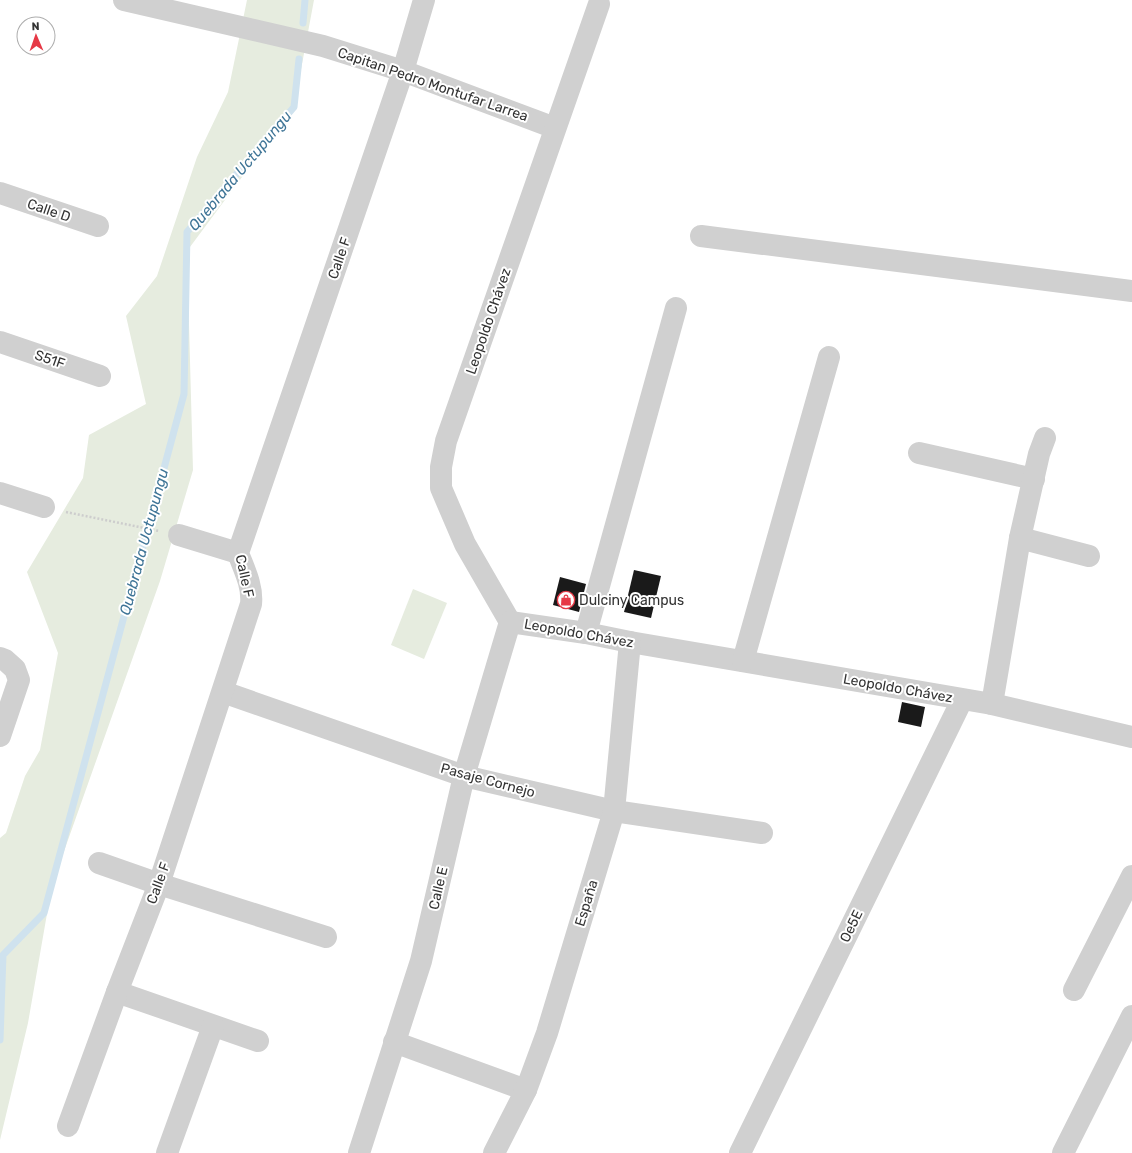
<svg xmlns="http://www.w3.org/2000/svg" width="1132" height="1153" font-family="Rubik,sans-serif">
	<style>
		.green { fill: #e6ecdf }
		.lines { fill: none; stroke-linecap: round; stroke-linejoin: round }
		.stream { stroke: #cfe2ee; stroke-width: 7 }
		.building { fill: #1a1a1a }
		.path { stroke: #cdcdcd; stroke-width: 2.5; stroke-dasharray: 2 2; stroke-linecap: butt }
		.minor { stroke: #d0d0d0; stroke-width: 22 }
		.labels { text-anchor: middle; stroke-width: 4; stroke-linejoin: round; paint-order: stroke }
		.street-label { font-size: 14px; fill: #333; stroke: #fff }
		.poi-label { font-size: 14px; fill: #333; stroke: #fff; text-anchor: start }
		.water-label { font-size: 15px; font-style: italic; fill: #3f7597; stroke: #fff }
	</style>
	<rect width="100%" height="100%" fill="#fff"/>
	<g class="green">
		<path d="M247,0h67l-20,107 -107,144 6,219 -33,111 -108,304 -24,138 -28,117v-302l6,-5 19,-57 15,-26 18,-97 -31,-81 56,-94 6,-43 57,-31 -20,-88 31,-40 40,-119 31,-65z"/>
		<path d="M413,589l34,14 -23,56 -33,-14z"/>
	</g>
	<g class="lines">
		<g class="stream">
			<path d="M303,23l2,-23"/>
			<path d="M0,1040l3,-85 41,-42 140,-519 3,-162 107,-125 5,-48"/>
		</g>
	</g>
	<g class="building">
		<path d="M634,570l27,6 -10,42 -27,-6z"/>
		<path d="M560,577l26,7 -7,28 -26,-7z"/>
		<path d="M902,702l23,5 -4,20 -23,-5z"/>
	</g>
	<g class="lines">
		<path class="path" d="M66,512l93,19"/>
		<g class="minor">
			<path d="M124,0l199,46 80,25 152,57"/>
			<path d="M0,193l98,33"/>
			<path d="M701,236l431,55"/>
			<path d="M0,342l100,34"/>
			<path d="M919,453l115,26"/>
			<path d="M0,493l44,14"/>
			<path d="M179,535l59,18"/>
			<path d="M1020,538l69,18"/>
			<path d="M510,622l-45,-78 -24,-56v-21l5,-26 153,-437"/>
			<path d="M510,622l76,11 44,9 362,62 140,33"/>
			<path d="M586,633l90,-325"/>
			<path d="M0,658l5,2 10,9 4,11 -19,56"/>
			<path d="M743,661l86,-304"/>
			<path d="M223,692l241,84 150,35 148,22"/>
			<path d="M992,704l28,-166 19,-84 6,-16"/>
			<path d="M99,863l60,21 167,53"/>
			<path d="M1074,990l58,-114"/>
			<path d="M117,992l141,49"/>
			<path d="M394,1042l132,48"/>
			<path d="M68,1126l49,-134 42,-108 92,-280c2,-18 -7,-35 -13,-51l165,-482 21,-71"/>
			<path d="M167,1153l46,-127"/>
			<path d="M359,1153l62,-192 43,-185 46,-154"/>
			<path d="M494,1153l32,-63 21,-57 67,-222 16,-169"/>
			<path d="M740,1153l222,-453"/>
			<path d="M1063,1153l69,-137"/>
		</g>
	</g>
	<defs>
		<symbol id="shop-ring" viewBox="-11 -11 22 22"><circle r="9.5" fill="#fff" stroke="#e63946" stroke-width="1.5"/><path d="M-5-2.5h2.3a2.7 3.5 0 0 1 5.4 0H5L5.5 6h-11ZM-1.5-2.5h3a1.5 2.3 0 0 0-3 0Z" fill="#e63946"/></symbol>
	</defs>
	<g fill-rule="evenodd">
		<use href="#shop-ring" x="556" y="590" width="20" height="20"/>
	</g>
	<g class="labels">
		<g class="street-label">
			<text transform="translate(433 84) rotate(19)" y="5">Capitan Pedro Montufar Larrea</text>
			<text transform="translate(49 210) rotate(19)" y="5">Calle D</text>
			<text transform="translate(339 258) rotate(-71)" y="5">Calle F</text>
			<text transform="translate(488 321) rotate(-71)" y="5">Leopoldo Chávez</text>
			<text transform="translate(50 359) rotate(19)" y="5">S51F</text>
			<text transform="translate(245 576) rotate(78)" y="5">Calle F</text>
			<text transform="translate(579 633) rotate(10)" y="5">Leopoldo Chávez</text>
			<text transform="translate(898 688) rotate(10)" y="5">Leopoldo Chávez</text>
			<text transform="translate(488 780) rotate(15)" y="5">Pasaje Cornejo</text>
			<text transform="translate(158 883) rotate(-70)" y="5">Calle F</text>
			<text transform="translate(438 888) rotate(-77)" y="5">Calle E</text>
			<text transform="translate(586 903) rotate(-73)" y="5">España</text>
			<text transform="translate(851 926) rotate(-64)" y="5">Oe5E</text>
		</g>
		<g class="poi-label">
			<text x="579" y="605">Dulciny Campus</text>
		</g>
		<g class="water-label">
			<text transform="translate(240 171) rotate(-50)" y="5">Quebrada Uctupungu</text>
			<text transform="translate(144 542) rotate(-75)" y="5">Quebrada Uctupungu</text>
		</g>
	</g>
	<g transform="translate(36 36) rotate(358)"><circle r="19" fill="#ffffff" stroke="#adadad"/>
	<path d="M0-3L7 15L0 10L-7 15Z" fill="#e63946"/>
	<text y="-6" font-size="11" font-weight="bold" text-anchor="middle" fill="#333333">N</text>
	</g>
</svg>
